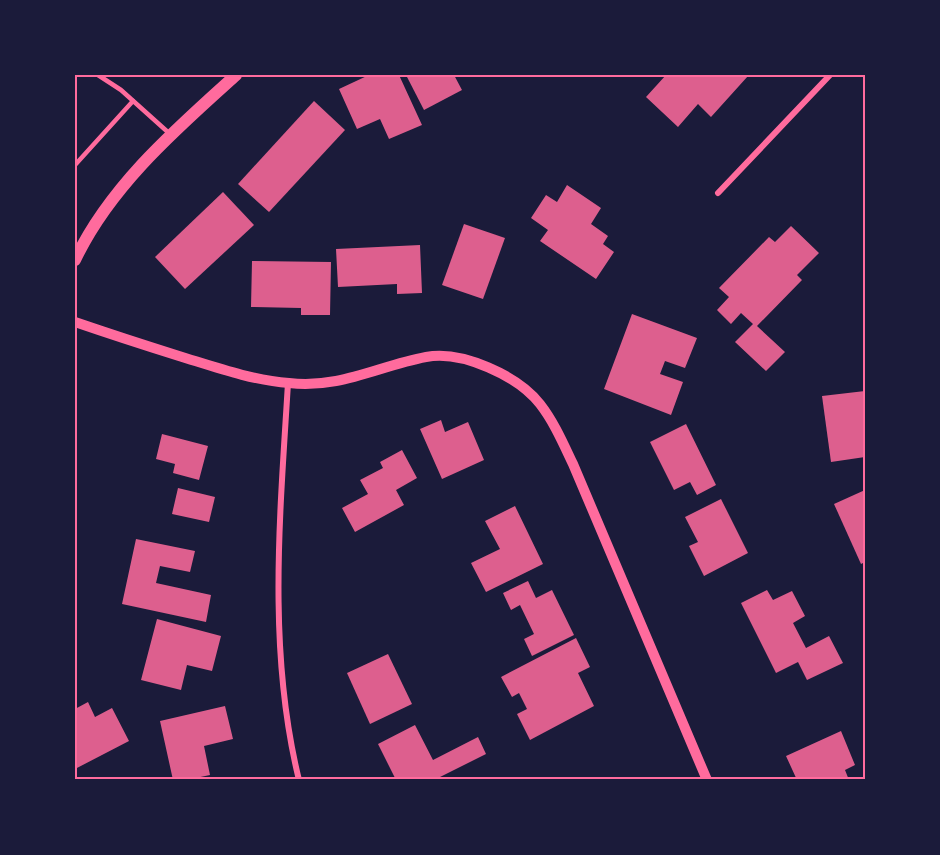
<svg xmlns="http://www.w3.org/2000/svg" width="940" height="855" font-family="'Archivo Narrow',sans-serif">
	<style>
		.building { fill: #dd5f8e }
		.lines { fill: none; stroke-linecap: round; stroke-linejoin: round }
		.service { stroke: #ff6b9d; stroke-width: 4.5 }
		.minor { stroke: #ff6b9d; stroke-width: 6 }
		.tertiary { stroke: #ff6b9d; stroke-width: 10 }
		.secondary { stroke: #ff6b9d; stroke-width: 12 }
		.neatline { fill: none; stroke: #ff6b9d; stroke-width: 2 }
	</style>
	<rect width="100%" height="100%" fill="#1b1b3a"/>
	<g class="building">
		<path d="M369,75h30l23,50 -33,14 -9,-20 -23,10 -18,-40z"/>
		<path d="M406,75h48l8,15 -38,20z"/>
		<path d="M666,75h81l1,1 -37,41 -13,-13 -20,23 -32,-30z"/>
		<path d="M314,101l31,29 -76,82 -31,-28z"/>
		<path d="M567,185l34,23 -10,16 17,12 -5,8 11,8 -18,27 -56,-38 8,-11 -17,-12 15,-23 11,7z"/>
		<path d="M223,192l31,33 -69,64 -30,-32z"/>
		<path d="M464,224l41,14 -22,61 -41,-14z"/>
		<path d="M791,226l28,27 -22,22 5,5 -45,46 28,26 -19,19 -31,-29 18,-18 -12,-11 -10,11 -14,-14 12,-13 -10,-9 50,-51 6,5z"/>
		<path d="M420,245l2,48 -25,1v-10l-59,3 -2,-38z"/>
		<path d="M252,261l79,1 -1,53h-29v-7l-50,-1z"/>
		<path d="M632,314l65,24 -12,30 -20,-7 -5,13 23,8 -12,33 -67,-26z"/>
		<path d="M865,391v66l-34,5 -9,-66z"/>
		<path d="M441,420l4,12 23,-10 16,38 -42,19 -22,-50z"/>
		<path d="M686,424l30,61 -19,10 -7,-13 -16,8 -24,-48z"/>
		<path d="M162,434l46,12 -9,34 -26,-7 2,-9 -19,-5z"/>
		<path d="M402,450l15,28 -21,12 8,15 -49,27 -13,-24 26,-14 -8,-14 23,-12 -3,-6z"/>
		<path d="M178,488l37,9 -6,25 -37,-8z"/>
		<path d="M865,490v72l-4,2 -27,-60z"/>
		<path d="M721,499l27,54 -44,23 -15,-30 9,-4 -13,-25z"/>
		<path d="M515,506l28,58 -57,28 -15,-29 29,-14 -15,-28z"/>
		<path d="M136,539l59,12 -5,21 -30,-6 -4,17 55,12 -5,27 -84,-18z"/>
		<path d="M528,581l8,17 16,-8 22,45 -42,21 -8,-17 10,-5 -14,-29 -9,5 -8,-17z"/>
		<path d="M767,590l6,10 19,-9 13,25 -12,7 13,25 23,-12 14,27 -36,17 -9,-18 -22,11 -35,-70z"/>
		<path d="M157,619l64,17 -9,35 -25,-6 -6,25 -40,-10z"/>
		<path d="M576,638l14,29 -12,6 16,33 -64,34 -13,-26 10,-5 -8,-16 -7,4 -11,-20z"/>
		<path d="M388,654l24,50 -42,20 -23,-51z"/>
		<path d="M88,702l7,15 17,-9 17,33 -54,28v-60z"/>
		<path d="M225,706l8,33 -29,7 6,29 -24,5h-13l-13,-59z"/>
		<path d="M415,725l18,35 45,-23 8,17 -52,26h-38l-18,-36z"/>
		<path d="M841,731l14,34 -10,5 4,10h-52l-11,-24z"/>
	</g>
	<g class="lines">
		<g class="service">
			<path d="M98,75l23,15 49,44"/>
			<path d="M75,165l58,-64"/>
		</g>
		<g class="minor">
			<path d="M718,193l112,-118"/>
			<path d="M288,383c-8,132 -21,267 11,397"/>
		</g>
		<path class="tertiary" d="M75,322c35,12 69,23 104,34 36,11 72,24 110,27 51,6 89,-17 137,-26 36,-7 92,19 114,47 14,18 23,39 33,60l134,316"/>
		<path class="secondary" d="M75,260c35,-74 101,-131 161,-185"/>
	</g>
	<rect width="940" height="855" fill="none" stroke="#1b1b3a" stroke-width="153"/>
	<rect x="76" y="76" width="788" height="702" class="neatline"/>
</svg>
